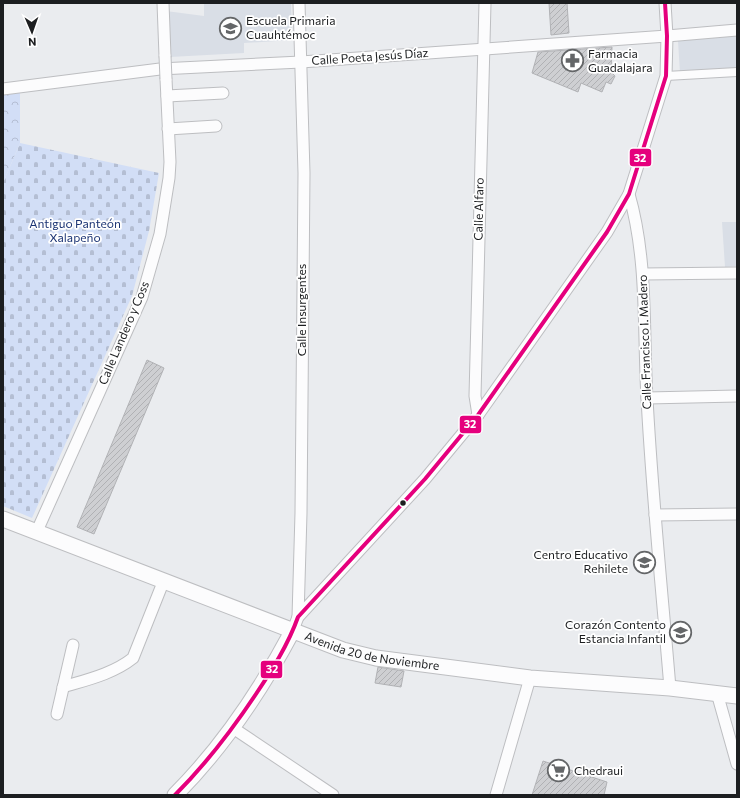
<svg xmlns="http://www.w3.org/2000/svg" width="740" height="798" font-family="Commissioner,sans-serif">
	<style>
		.built { fill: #d9dee6 }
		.cemetery { fill: url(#cemetery-stones) }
		.park { fill: url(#park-crowns) }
		.building { fill: url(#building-hatch); stroke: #b1b2b5 }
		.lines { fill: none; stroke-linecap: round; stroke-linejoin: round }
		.pedestrian-casing { stroke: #bdbec1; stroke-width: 10 }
		.minor-casing { stroke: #bdbec1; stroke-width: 13 }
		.secondary-casing { stroke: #bdbec1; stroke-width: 17 }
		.pedestrian { stroke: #fcfcfd; stroke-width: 8 }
		.minor { stroke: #fcfcfd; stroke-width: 11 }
		.secondary { stroke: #fcfcfd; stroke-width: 15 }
		.minor-bridge-casing { stroke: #bdbec1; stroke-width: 13; stroke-linecap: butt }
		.minor-bridge { stroke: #fcfcfd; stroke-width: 11 }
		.bus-1-casing { stroke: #fff; stroke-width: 7 }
		.bus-1 { stroke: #e5007d; stroke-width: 4 }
		.bus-dot { fill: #1c1e20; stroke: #fff; stroke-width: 1.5 }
		.labels { text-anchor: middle; stroke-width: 3.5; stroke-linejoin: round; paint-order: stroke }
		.poi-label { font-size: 12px; fill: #1c1e20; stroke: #fff; text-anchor: start }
		.street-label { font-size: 12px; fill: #1c1e20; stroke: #fff }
		.park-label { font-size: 12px; fill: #1a3373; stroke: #fff }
		.line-badge { stroke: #fff; stroke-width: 1.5 }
		.badge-label { font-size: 11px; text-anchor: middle; font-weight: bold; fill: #fff }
	</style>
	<defs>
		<pattern id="cemetery-stones" width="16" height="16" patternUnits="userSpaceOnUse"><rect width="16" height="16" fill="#d2def6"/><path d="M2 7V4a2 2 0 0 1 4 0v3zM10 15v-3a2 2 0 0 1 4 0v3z" fill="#b4bed3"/></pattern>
		<pattern id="park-crowns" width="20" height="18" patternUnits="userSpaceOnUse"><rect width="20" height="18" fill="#d2def6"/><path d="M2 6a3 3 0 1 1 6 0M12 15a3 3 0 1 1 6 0" fill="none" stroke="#b4bed3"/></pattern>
		<pattern id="building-hatch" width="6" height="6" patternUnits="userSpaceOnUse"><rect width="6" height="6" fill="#cecfd2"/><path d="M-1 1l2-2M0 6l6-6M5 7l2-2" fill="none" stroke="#b0b1b4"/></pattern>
	</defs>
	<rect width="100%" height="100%" fill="#eaecef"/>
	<g class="built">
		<path d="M204,3h87l1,37 -48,3v10l-74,4 -4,-46 38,5z"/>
		<path d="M737,36v33l-57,4 -2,-32z"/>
		<path d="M722,222h15v44l-12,1z"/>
	</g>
	<path class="cemetery" d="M20,143l139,30 -10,58 -17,65 -100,222 -29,-12v-323z"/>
	<path class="park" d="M20,92v51l-17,40v-90z"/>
	<g class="building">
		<path d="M549,3h18l2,30 -18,2z"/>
		<path d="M612,47l-1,25 4,4 -4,8 -5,-2 -4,10 -21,-9 -3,9 -46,-19 6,-21z"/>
		<path d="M147,360l17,8 -70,166 -17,-7z"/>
		<path d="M378,667l26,4 -3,16 -26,-4z"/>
		<path d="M543,761l64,21 -3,13h-72z"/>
	</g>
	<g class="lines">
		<defs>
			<path id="pedestrian" d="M666,76l71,-4"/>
			<g id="minor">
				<path d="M163,3l2,53"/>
				<path d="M3,89l157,-20 141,-7 366,-26 70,-6"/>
				<path d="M167,96l56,-3"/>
				<path d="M168,129l48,-3"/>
				<path d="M629,194c19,66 14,136 18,204 5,97 15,193 23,290"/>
				<path d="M643,274l94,-1"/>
				<path d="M647,398l90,-2"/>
				<path d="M478,415l-3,-19 10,-393"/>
				<path d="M655,515l82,-1"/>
				<path d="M37,531l105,-234 18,-63 9,-56 1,-16 -4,-83"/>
				<path d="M298,617l3,-104 3,-340 -5,-170"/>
				<path d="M293,630l5,-13 127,-138 53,-64 129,-183 22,-38 37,-118 1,-40 -2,-33"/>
				<path d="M63,687c23,-7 50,-13 70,-29l31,-78"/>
				<path d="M717,693l20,71"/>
				<path d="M57,714l16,-69"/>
				<path d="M233,728l100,67"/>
				<path d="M496,795l34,-117"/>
			</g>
			<g id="secondary">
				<path id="s1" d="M3,519l340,131 33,8 154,20 140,10 67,8"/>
				<path d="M175,795c48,-48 86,-105 118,-165"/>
			</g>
		</defs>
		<use href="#pedestrian" class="pedestrian-casing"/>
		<use href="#minor" class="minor-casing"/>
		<use href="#secondary" class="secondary-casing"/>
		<use href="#pedestrian" class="pedestrian"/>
		<use href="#minor" class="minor"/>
		<use href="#secondary" class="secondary"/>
		<defs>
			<path id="minor-bridge" d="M165,56l1,23"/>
		</defs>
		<use href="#minor-bridge" class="minor-bridge-casing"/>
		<use href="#minor-bridge" class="minor-bridge"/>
		<defs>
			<path id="bus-1" d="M175,795c31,-31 57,-65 81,-101 16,-24 32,-49 42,-77l127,-138 53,-64 129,-183 22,-38 37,-118 1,-40 -2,-33"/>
		</defs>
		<use href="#bus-1" class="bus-1-casing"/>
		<use href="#bus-1" class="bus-1"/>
	</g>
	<defs>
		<symbol id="school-ring" viewBox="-11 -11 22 22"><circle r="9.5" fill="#fff" stroke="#646668" stroke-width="1.5"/><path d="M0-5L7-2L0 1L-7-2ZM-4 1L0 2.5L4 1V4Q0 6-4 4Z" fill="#646668"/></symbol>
		<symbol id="pharmacy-ring" viewBox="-11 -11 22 22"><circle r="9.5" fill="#fff" stroke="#646668" stroke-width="1.5"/><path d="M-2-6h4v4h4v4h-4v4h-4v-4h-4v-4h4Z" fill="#646668"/></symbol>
		<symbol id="supermarket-ring" viewBox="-11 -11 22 22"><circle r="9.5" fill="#fff" stroke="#646668" stroke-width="1.5"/><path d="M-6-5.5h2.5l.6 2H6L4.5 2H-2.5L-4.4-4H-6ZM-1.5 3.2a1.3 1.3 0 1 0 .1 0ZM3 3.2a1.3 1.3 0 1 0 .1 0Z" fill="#646668"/></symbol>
	</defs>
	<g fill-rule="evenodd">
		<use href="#school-ring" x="218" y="16" width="25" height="25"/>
		<use href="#pharmacy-ring" x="560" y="48" width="25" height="25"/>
		<use href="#school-ring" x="632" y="550" width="25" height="25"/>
		<use href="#school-ring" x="668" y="620" width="25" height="25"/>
		<use href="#supermarket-ring" x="546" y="758" width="25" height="25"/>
	</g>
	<circle class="bus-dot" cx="403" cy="503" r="3.5"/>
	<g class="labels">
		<g class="poi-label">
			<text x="246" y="25">Escuela Primaria<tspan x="246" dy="14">Cuauhtémoc</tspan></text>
			<text x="588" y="58">Farmacia<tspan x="588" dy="14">Guadalajara</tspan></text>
			<text x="628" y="559" text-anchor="end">Centro Educativo<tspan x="628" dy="14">Rehilete</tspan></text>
			<text x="666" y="629" text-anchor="end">Corazón Contento<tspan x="666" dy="14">Estancia Infantil</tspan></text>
			<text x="574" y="775">Chedraui</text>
		</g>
		<g class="street-label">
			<text transform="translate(370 57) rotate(-4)" y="4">Calle Poeta Jesús Díaz</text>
			<text transform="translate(479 209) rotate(-89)" y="4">Calle Alfaro</text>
			<text transform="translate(302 310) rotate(-90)" y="4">Calle Insurgentes</text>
			<text transform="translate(124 333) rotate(-67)" y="4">Calle Landero y Coss</text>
			<text transform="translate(645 342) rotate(-92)" y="4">Calle Francisco I. Madero</text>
			<text dy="4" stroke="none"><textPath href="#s1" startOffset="393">Avenida 20 de Noviembre</textPath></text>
		</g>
		<g class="park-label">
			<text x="75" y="228">Antiguo Panteón<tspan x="75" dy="14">Xalapeño</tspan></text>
		</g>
	</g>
	<g class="line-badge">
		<rect x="629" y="148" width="23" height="19" rx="4" fill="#e5007d"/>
		<rect x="459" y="415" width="23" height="19" rx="4" fill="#e5007d"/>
		<rect x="260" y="660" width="23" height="19" rx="4" fill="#e5007d"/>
	</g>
	<g class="badge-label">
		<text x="640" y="162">32</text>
		<text x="470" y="428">32</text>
		<text x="272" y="673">32</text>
	</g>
	<rect width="740" height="798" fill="none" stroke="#1c1e20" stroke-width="8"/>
	<g transform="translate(32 32) rotate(178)" stroke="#ffffff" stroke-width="3" paint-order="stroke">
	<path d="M0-3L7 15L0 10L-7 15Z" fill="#1c1e20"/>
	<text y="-6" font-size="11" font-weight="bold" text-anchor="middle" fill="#1c1e20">N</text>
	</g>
</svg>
